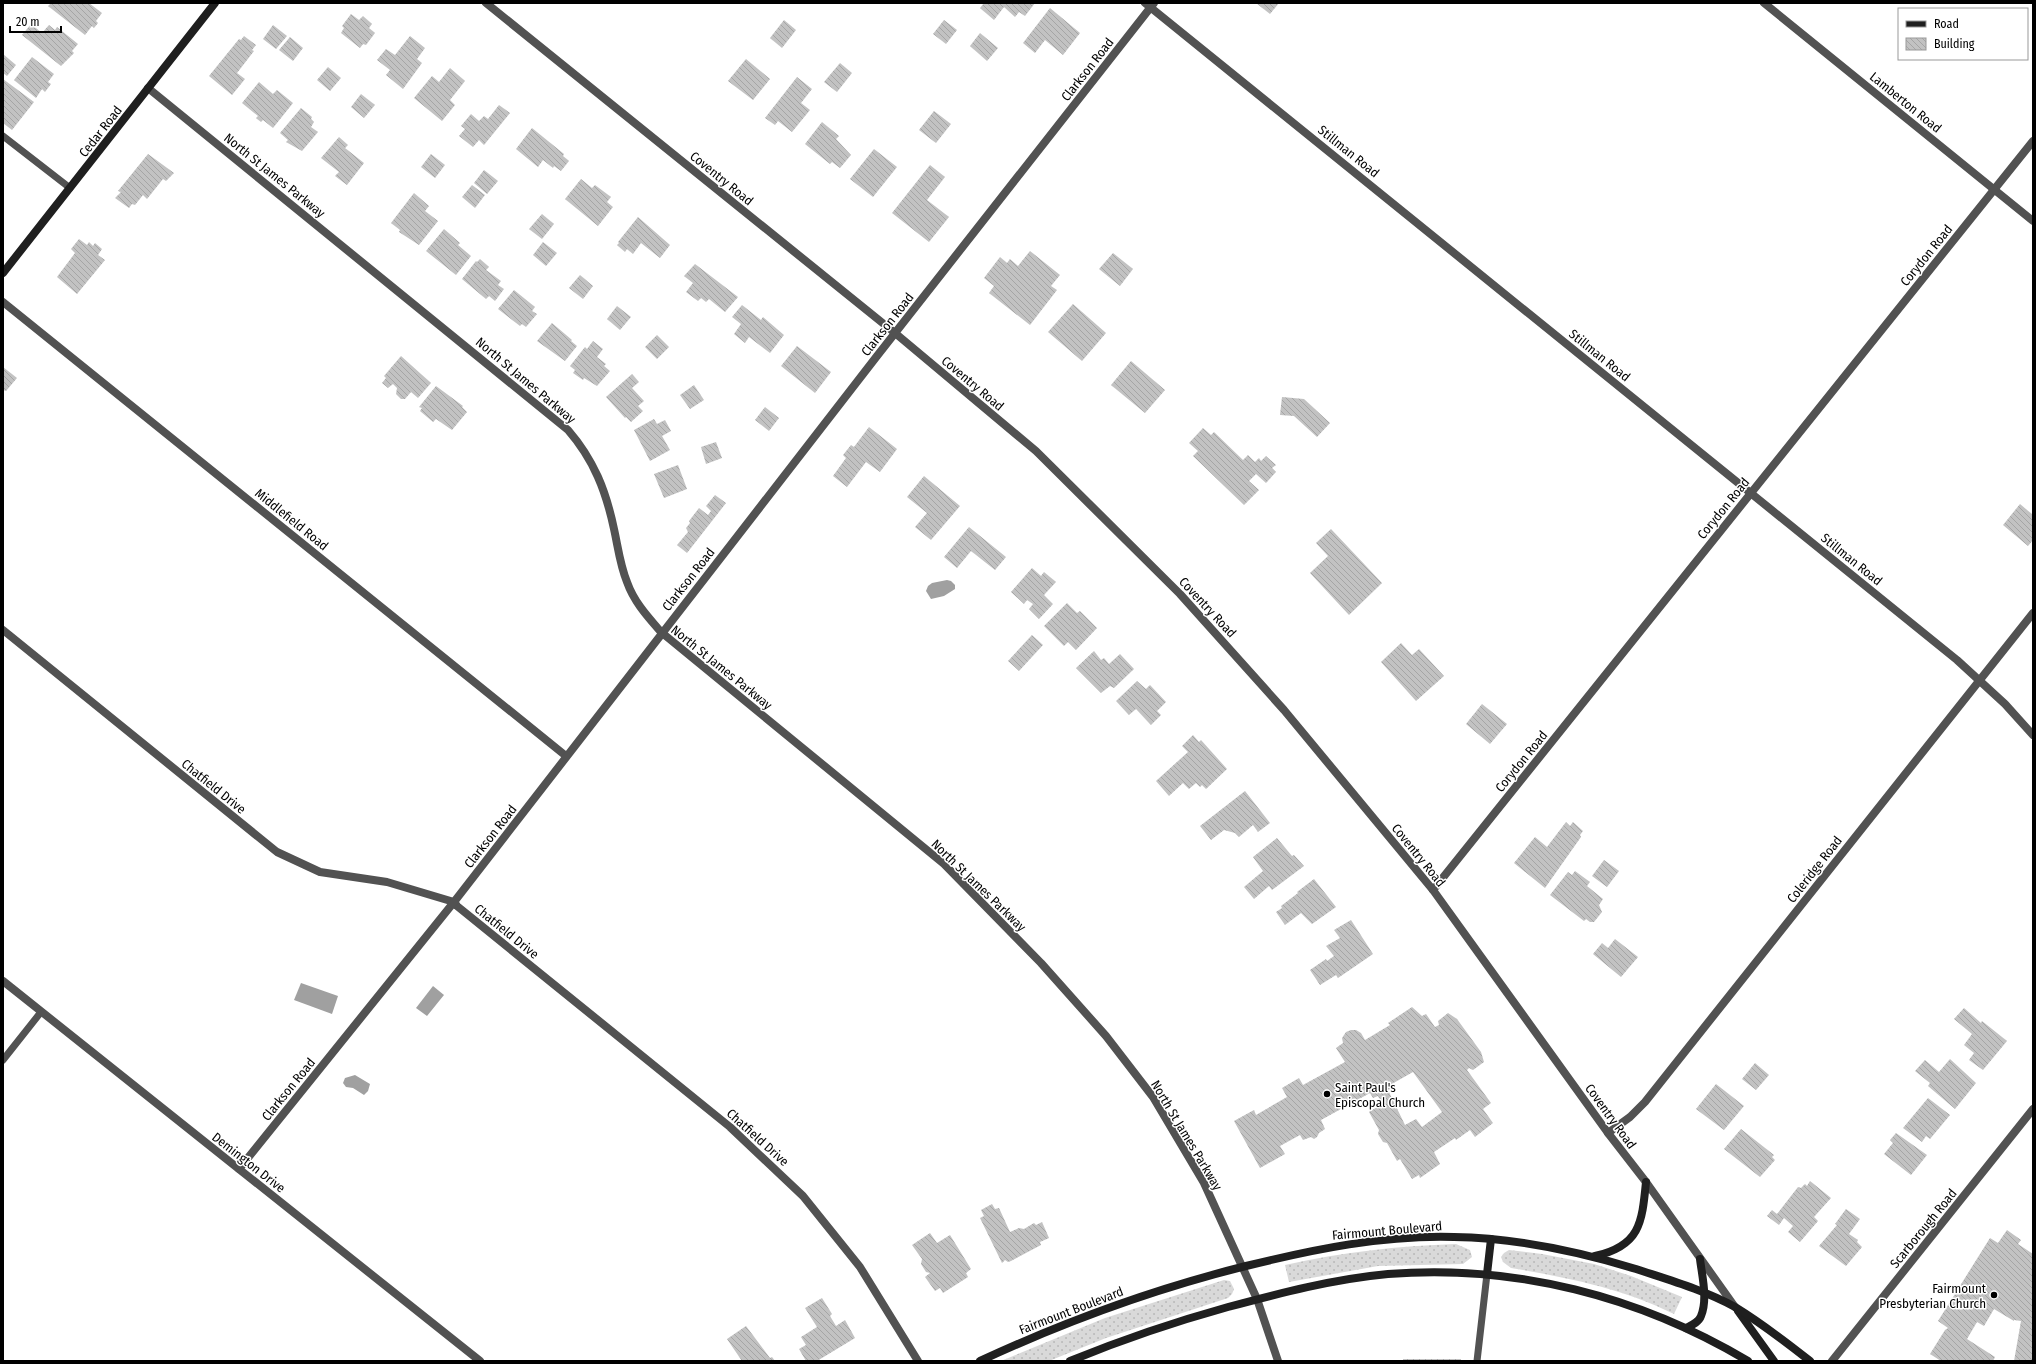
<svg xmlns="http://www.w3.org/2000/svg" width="2036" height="1364" font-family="'Fira Sans Condensed',sans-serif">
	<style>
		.grass { fill: url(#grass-dots) }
		.water { fill: #a0a0a0 }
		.building { fill: url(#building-back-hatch); fill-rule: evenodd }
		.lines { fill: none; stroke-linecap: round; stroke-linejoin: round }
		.service { stroke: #525252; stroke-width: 7 }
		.minor { stroke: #525252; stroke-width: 8 }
		.tertiary { stroke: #525252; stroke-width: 8 }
		.secondary { stroke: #1f1f1f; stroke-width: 8 }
		.poi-dot { fill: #000; stroke: #fff; stroke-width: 1.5 }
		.labels { text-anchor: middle; stroke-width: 3; stroke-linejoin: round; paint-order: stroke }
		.street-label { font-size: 13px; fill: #000; stroke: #fff }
		.poi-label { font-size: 13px; fill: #000; stroke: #fff; text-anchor: start }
	</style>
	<defs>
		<pattern id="grass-dots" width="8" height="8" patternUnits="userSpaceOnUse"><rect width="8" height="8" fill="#d9d9d9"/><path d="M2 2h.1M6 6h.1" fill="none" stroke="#b8b8b8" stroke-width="1.8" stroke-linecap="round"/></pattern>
		<pattern id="building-back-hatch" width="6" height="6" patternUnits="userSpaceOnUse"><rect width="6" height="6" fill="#c2c2c2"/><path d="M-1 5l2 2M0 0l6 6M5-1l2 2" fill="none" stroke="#a5a5a5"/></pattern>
	</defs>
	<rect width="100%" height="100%" fill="#fff"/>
	<g class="grass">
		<path d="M1456,1244l14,6 2,7 -9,7 -85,2 -89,16 -4,-17c57,-13 113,-19 171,-21z"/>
		<path d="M1509,1250l33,4 52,10 37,12 51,21 -8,17c-53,-26 -105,-36 -163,-46l-8,-6 -2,-5 3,-4z"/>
		<path d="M1224,1280l6,1 4,8 -2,5 -4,4 -122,40 -57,23h-48l104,-43z"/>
	</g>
	<g class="water">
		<path d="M947,580l4,1 4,4v4l-11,7 -13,3 -5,-8 2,-5 4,-3z"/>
		<path d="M301,983l37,13 -6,18 -38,-14z"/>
		<path d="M433,986l11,9 -17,21 -11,-8z"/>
		<path d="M355,1075l15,9 -2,7 -4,4 -11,-7 -7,-1 -3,-4 2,-5z"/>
	</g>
	<g class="building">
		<path d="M51,3h38l13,10 -6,8 2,2 -4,5 -2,-2 -7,9 -37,-29z"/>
		<path d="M984,3h51l-10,13 -6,-4 -4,5 -11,-10 -10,13 -14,-12z"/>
		<path d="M1256,3h23l-9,11z"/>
		<path d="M1050,8l30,25 -17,22 -18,-15 -10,13 -12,-10z"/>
		<path d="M351,14l8,6 4,-4 9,8 -3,4 6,5 -9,12 -3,-1 -3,4 -19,-15 3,-5 -2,-2z"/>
		<path d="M784,20l12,10 -14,18 -12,-10z"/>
		<path d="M944,20l13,10 -11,14 -13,-10z"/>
		<path d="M31,24l11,9 7,-8 6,5 2,-3 21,17 -6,7 2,2 -13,13 -39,-31z"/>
		<path d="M273,25l14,11 -11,13 -13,-10z"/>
		<path d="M980,33l18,15 -11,13 -17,-15z"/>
		<path d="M244,36l12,9 -4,5 2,1 -17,22 8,6 -13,16 -23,-19 30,-37 2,1z"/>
		<path d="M410,36l15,12 -8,11 5,4 -19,26 -17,-14 4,-5 -13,-10 9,-11 9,6z"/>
		<path d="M290,37l13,11 -10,13 -14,-11z"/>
		<path d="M3,54l13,11 -9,11 -4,-3z"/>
		<path d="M32,57l22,17 -6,8 3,2 -6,8 -3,-3 -6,9 -22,-18z"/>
		<path d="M746,59l24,20 -17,21 -25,-19z"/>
		<path d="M840,63l12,10 -15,19 -13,-10z"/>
		<path d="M328,67l13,11 -11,13 -13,-11z"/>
		<path d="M450,68l15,13 -15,19 5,5 -13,16 -28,-23 18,-22 7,6z"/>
		<path d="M797,77l15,12 -11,14 9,7 -18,22 -14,-11 -3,4 -10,-7z"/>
		<path d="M3,79l31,23 -22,28 -9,-7z"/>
		<path d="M259,82l14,12 4,-4 16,13 -20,25 -10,-8 -2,2 -5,-4 2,-2 -16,-13z"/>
		<path d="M361,94l14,11 -11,13 -13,-11z"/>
		<path d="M499,105l11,8 -26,32 -5,-5 -6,7 -14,-11 6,-7 -4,-3 10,-12 8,7 5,-5 4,3z"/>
		<path d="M301,108l11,9 -1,2 3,3 -3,5 7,5 -16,19 -16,-9 2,-2 -8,-7z"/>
		<path d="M934,111l17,13 -15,19 -17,-13z"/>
		<path d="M822,122l17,14 -3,3 15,16 -11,13 -8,-6 -2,2 -25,-20z"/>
		<path d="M532,128l32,26 -1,2 6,5 -8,10 -7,-5 -1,2 -10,-8 -5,7 -22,-18z"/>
		<path d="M339,137l9,8 -3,3 19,15 -17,22 -12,-9 4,-4 -18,-14z"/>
		<path d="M874,149l23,18 -24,30 -23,-18z"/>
		<path d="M148,154l26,19 -8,8 -3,-2 -16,20 -4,-4 -8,10 -3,-1 -3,4 -14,-10 6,-6 -3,-1z"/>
		<path d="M431,154l14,11 -10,13 -14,-11z"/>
		<path d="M930,165l15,12 -18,23 22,17 -20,25 -37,-29z"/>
		<path d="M484,170l14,11 -11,13 -13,-11z"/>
		<path d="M581,179l11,9 3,-3 16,12 -4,5 6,5 -15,19 -33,-27z"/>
		<path d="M472,185l13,10 -10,13 -13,-11z"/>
		<path d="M414,193l15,13 -4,5 13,10 -19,24 -20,-13 1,-2 -9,-7z"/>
		<path d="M542,214l12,10 -12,15 -13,-10z"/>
		<path d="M638,217l32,28 -10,13 -19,-15 -8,11 -6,-5 -2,3 -8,-7 2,-2 -1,-1z"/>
		<path d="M444,229l16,14 -2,2 13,11 -15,19 -30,-24z"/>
		<path d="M79,239l8,6 2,-3 4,4 2,-3 7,6 -4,6 7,5 -28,34 -20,-17 18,-24 -4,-4z"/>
		<path d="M543,242l14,11 -11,13 -13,-11z"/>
		<path d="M1030,251l30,24 -9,11 6,4 -27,35 -41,-32 5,-7 -10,-8 16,-21 7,6 3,-4 8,7z"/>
		<path d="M1113,253l20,16 -13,17 -21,-17z"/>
		<path d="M480,259l9,8 -3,3 15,11 -3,4 6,4 -9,12 -6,-5 -3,3 -24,-20 14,-18 1,1z"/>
		<path d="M695,264l43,33 -13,15 -16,-13 -3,3 -5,-4 -3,3 -12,-9 7,-9 -9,-7z"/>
		<path d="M580,275l13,11 -10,13 -14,-11z"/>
		<path d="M514,290l21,17 -3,4 5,3 -11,13 -4,-3 -2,2 -22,-17z"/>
		<path d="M1073,304l33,29 -24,28 -34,-29z"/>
		<path d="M742,305l19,15 2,-3 21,18 -14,18 -21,-16 -4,6 -11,-9 7,-10 -9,-7z"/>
		<path d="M617,306l14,11 -11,13 -13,-11z"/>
		<path d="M552,323l20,17 -1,1 6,5 -12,15 -28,-20z"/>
		<path d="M657,335l12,12 -12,12 -12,-12z"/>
		<path d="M593,341l10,8 -6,8 9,7 -2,2 6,5 -13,15 -13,-8 -1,2 -10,-7 2,-3 -5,-4 15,-19 2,2z"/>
		<path d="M797,346l34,26 -16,21 -34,-27z"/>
		<path d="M401,356l30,27 -13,15 -7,-6 -6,7h-4l-5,-5 1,-6 -4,-4 -5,4 -6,-5 4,-5 -2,-2z"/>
		<path d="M1131,361l34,29 -20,23 -34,-28z"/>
		<path d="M3,367l14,11 -11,13 -3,-1z"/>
		<path d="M632,374l7,8 -7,6 12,13 -6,5 5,5 -12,11 -5,-5 -1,1 -19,-21z"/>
		<path d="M694,385l10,15 -14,9 -10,-14z"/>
		<path d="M436,386l27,20 -1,1 5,5 -15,18 -16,-11 -3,3 -13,-11 2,-3 -3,-1z"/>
		<path d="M1282,397l22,2 26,24 -13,14 -23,-21 -14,-1z"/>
		<path d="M765,407l14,11 -10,13 -14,-11z"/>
		<path d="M654,419l3,5 8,-4 6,11 -9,5 8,14 -20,11 -16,-31z"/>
		<path d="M869,427l28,22 -17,23 -14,-10 -19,25 -14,-11 13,-18 -3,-3 8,-10 3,2z"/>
		<path d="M1203,428l8,7 3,-3 29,28 5,-5 7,7 4,-4 2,3 5,-5 10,9 -4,3 4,4 -10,11 -10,-9 -7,7 10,9 -15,15 -51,-49 5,-5 -9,-8z"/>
		<path d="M716,442l6,16 -16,6 -5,-17z"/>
		<path d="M678,465l9,24 -23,9 -10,-24z"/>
		<path d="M924,476l36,30 -29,34 -16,-13 12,-14 -20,-16z"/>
		<path d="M715,495l11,8 -39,50 -10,-8 11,-13 -2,-4 4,-5 -1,-2 10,-13 9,7 3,-4 -5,-5z"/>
		<path d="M2020,504l13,11v25l-5,6 -25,-21z"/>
		<path d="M969,527l37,30 -11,13 -24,-19 -14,17 -13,-11z"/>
		<path d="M1331,529l51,54 -33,32 -39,-42 18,-17 -12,-13z"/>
		<path d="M1032,568l9,8 3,-4 12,10 -12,13 9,9 -14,15 -10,-10 4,-5 -6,-4 -3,4 -13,-12z"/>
		<path d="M1067,603l10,10 3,-2 17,17 -21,22 -8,-8 -4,4 -20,-20z"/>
		<path d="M1032,635l11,10 -24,26 -11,-10z"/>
		<path d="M1401,643l11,12 7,-6 25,27 -28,25 -35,-39z"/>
		<path d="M1094,651l7,9 3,-2 5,6 11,-10 14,15 -20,19 -4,-2 -9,7 -25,-25z"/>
		<path d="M1137,681l9,8 4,-4 16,17 -9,9 4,4 -10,10 -15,-16 -7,6 -13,-14z"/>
		<path d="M1482,704l25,20 -17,20 -24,-20z"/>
		<path d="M1193,735l6,7 2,-2 26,29 -21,20 -4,-4 -2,2 -4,-4 -7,6 -6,-6 -14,13 -13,-15 32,-29 -6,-6z"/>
		<path d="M1245,791l25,32 -12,9 -5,-7 -14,12 -4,-4 -11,-3 -13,10 -11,-14z"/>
		<path d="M1566,822l4,4 3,-4 10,9 -3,4 1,2 -36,51 -31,-25 21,-26 12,10z"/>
		<path d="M1277,838l15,18 2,-1 10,11 -32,24 -3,-4 -15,13 -10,-12 19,-16 -10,-14z"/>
		<path d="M1604,860l15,11 -12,16 -15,-11z"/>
		<path d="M1575,871l15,11 -3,4 16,13 -4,6 3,7 -8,10h-4l-4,-3 -2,2 -34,-26 18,-23 4,3z"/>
		<path d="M1314,879l22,28 -24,17 -11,-11 -16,12 -9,-13 6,-4 -1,-2 17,-13 -1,-1z"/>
		<path d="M1351,920l22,34 -35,24 -2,-3 -16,10 -10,-15 16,-11 1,2 7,-5 -8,-10 14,-8 -6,-8z"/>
		<path d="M1615,939l23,18 -17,20 -28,-23 9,-11 6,5z"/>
		<path d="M1412,1007l10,9 4,-2 9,13 4,-2 -1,-4 10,-8 9,6 24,33 3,10 -11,8 -4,-2 -2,2 24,33 -8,6 10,14 -18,14 -5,-7 -14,10 -1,-2 -21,14 6,12 -20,14 -1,-3 -7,4 -12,-20 -3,2 -10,-18 -4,-1 -5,-8 1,-4 -10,-18 13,-8 -4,-8 -5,2 -3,-5 -49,27 4,9 -6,4 -2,4 -3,2 -3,-2 -8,3 -3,-5 -20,11 5,8 -25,14 -26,-47 20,-11 2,5 31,-18 -5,-9 17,-10 4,7 42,-23 -9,-14 7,-5 -1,-5 4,-6 5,-2h5l5,3 4,7 25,-15 -2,-2zM1413,1072l29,40 -20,15 -6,-8 -11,6 -17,-35 4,-2 -2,-3z"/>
		<path d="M1964,1008l17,15 1,-2 25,20 -24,29 -14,-10 5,-7 -10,-8 8,-11 -18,-15z"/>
		<path d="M1950,1059l26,24 -21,26 -27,-23 2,-3 -15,-12 10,-11 14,12z"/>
		<path d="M1755,1063l14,12 -13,15 -14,-11z"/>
		<path d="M1716,1084l28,22 -20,24 -28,-21z"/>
		<path d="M1928,1098l22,17 -20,24 -4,-3 -4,6 -19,-14z"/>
		<path d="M1741,1129l33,26 -2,2 3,3 -15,17 -36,-28z"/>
		<path d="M1896,1133l31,22 -16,20 -27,-21 9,-11 -3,-3z"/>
		<path d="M1810,1181l21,17 -17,19 4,4 -18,21 -12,-10 5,-6 -9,-8 -5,7 -12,-9 5,-6 5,4 21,-27 3,1 4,-4 2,2z"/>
		<path d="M992,1204l3,5 4,-1 11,24 9,-4 5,1 10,-6 2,2 6,-3 7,16 -9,4 1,3 -30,16 -3,1 -3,-2 -3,3 -22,-45 4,-2 -3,-6z"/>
		<path d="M1846,1209l14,10 -11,15 9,6 -1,2 5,5 -16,19 -27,-20 18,-21 -2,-1z"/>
		<path d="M2007,1230l14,10 -3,4 15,10v107h-19l7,-40 -7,-1v1l-20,-12 -10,17 -7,-4 -10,17 28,18 -2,4h-52l-11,-7 15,-24 3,-2 -10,-7 52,-83 8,5z"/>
		<path d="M930,1233l7,10 13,-8 21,34 -5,4 2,4 -25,16 -3,-5 -5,3 -10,-14 5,-4 -4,-1 -5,-8 1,-5 -10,-14z"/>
		<path d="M822,1298l10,16 -2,2 6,10 9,-6 10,18 -38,23h-11l-7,-12 7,-4 -5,-8 16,-10 -12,-19z"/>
		<path d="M746,1326l24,32 2,-1 3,4h-33l-15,-22z"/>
		<rect x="1403" y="1359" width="58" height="2"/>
	</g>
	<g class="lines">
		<g class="service">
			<path d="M3,136l67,52"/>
			<path d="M3,1060l38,-48"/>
			<path d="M1477,1361l10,-87"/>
		</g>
		<g class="minor">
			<path d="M1145,3l812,657 48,44 28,31"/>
			<path d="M1764,3l269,218"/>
			<path d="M148,88l420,342c26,30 38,61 46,99 4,18 6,36 13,53 7,20 21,35 34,50l283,232 97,99 65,73 47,61 51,86 53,116 21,62"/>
			<path d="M3,302l563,454"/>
			<path d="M3,630l274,222 43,20 67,10 67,20 3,4 273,221 73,69 57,71 58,94"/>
			<path d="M1433,890l600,-749"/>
			<path d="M1608,1133l22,-16 15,-15 388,-489"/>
			<path d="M239,1169l215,-267 423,-546 277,-353"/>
		</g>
		<g class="tertiary">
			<path d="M486,3l409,330 141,118 144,143 104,116 149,180 175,243 38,49 89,125"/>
			<path d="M3,981l477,380"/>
			<path d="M1832,1361l201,-252"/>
		</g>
		<g class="secondary">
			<path d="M3,273l212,-270"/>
			<path d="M1595,1256c45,-10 47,-33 51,-74"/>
			<path d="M1487,1274l4,-35"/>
			<path d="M1738,1311l36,50"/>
			<path d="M1686,1328c6,-3 13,-6 15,-12 7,-17 1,-40 -1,-57"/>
			<path d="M980,1361c86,-40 174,-72 266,-95 69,-17 137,-31 208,-29 62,1 123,14 182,32 33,11 68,21 99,38 26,16 51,35 75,54"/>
			<path d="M1070,1361c51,-21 104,-39 158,-54 52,-14 106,-28 160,-33 127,-10 251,22 360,87"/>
		</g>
	</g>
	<g class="poi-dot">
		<circle cx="1327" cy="1094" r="4"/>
		<circle cx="1994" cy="1295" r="4"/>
	</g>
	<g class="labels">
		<g class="street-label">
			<text transform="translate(1087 69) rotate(-52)" y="5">Clarkson Road</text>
			<text transform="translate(1906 102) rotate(39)" y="5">Lamberton Road</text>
			<text transform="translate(100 131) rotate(-52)" y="5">Cedar Road</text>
			<text transform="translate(1349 151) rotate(39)" y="5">Stillman Road</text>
			<text transform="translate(275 175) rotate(39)" y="5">North St James Parkway</text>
			<text transform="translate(722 178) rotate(39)" y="5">Coventry Road</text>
			<text transform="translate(1926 255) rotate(-51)" y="5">Corydon Road</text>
			<text transform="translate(887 324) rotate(-52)" y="5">Clarkson Road</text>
			<text transform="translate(1600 355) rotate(39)" y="5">Stillman Road</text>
			<text transform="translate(526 380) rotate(40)" y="5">North St James Parkway</text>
			<text transform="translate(973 383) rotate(40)" y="5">Coventry Road</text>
			<text transform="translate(1723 508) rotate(-51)" y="5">Corydon Road</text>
			<text transform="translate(292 519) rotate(39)" y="5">Middlefield Road</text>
			<text transform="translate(1852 559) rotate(39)" y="5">Stillman Road</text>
			<text transform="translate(688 579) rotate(-52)" y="5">Clarkson Road</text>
			<text transform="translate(1208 607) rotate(47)" y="5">Coventry Road</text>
			<text transform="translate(722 667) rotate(39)" y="5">North St James Parkway</text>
			<text transform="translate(1521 761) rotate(-51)" y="5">Corydon Road</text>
			<text transform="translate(214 786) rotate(39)" y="5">Chatfield Drive</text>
			<text transform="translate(490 836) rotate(-52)" y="5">Clarkson Road</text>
			<text transform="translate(1419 855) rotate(51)" y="5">Coventry Road</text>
			<text transform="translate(1814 869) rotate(-52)" y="5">Coleridge Road</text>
			<text transform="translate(979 885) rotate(44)" y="5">North St James Parkway</text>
			<text transform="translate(507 931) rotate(39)" y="5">Chatfield Drive</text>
			<text transform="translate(288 1089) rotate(-51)" y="5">Clarkson Road</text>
			<text transform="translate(1611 1116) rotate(54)" y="5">Coventry Road</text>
			<text transform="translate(1187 1135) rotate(59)" y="5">North St James Parkway</text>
			<text transform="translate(758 1137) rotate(42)" y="5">Chatfield Drive</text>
			<text transform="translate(249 1162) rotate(38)" y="5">Demington Drive</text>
			<text transform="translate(1923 1228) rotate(-51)" y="5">Scarborough Road</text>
			<text transform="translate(1387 1230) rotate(-5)" y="5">Fairmount Boulevard</text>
			<text transform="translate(1071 1310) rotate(-21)" y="5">Fairmount Boulevard</text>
		</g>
		<g class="poi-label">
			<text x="1335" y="1092">Saint Paul's<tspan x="1335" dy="15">Episcopal Church</tspan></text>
			<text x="1986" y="1293" text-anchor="end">Fairmount<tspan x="1986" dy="15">Presbyterian Church</tspan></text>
		</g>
	</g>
	<rect width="2036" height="1364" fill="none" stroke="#000000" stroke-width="8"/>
	<rect x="1898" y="8" width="130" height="52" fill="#ffffff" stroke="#999999"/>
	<rect x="1906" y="21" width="20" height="6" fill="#1f1f1f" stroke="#999999"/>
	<text x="1934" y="28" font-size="12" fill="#000000">Road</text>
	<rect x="1906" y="38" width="20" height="12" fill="url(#building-back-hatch)" stroke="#999999"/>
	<text x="1934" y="48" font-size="12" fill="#000000">Building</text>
	<path d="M10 26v6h51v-6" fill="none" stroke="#000000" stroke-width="2"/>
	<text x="16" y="26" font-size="12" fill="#000000" stroke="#ffffff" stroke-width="3" paint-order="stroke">20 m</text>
</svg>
